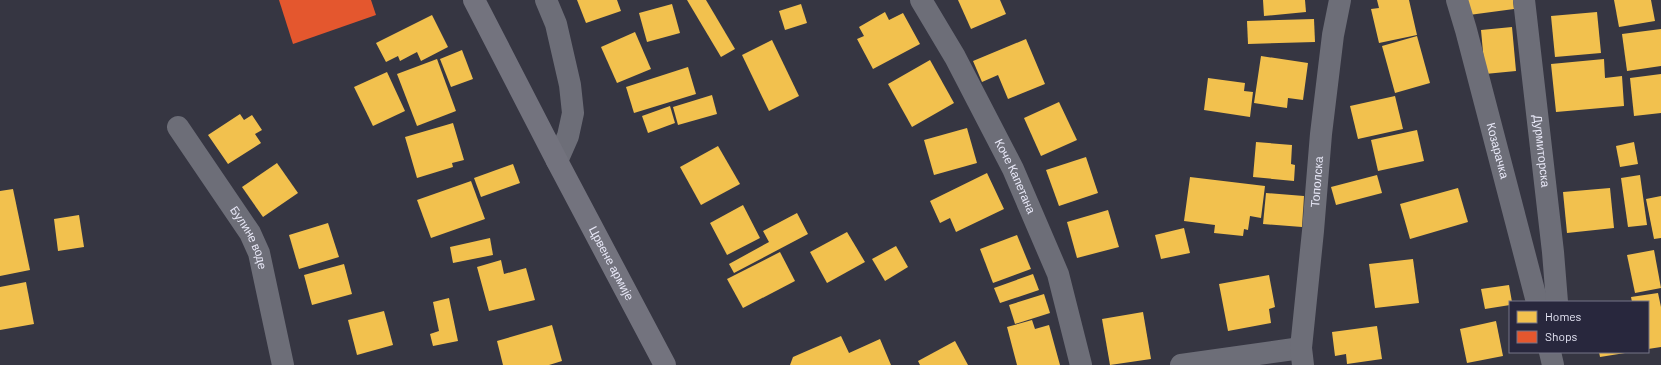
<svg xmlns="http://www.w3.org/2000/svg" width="1661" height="365" font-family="Barlow,sans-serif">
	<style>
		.homes { fill: #f2c14e }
		.shops { fill: #e4572e }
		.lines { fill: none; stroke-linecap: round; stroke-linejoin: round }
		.street { stroke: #6d6e78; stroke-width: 22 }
		.secondary { stroke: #73737e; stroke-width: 22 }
		.labels { text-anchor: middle; stroke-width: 4; stroke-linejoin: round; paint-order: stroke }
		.street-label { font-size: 12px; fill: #e7e7f6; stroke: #28273d }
	</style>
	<rect width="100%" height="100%" fill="#363642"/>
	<g class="homes">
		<path d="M577,0h40l4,11 -35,12z"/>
		<path d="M687,0h19l29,49 -14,8z"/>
		<path d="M958,0h42l6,14 -35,15z"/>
		<path d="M1263,0h42l1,12 -42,4z"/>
		<path d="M1377,0h32l8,35 -38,8 -8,-34 8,-1z"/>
		<path d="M1461,0h52l1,9 -45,6z"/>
		<path d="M1614,0h37l4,21 -36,6z"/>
		<path d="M672,4l8,29 -33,9 -8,-29z"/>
		<path d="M801,4l6,19 -22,7 -6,-19z"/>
		<path d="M885,12l4,8 14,-7 17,31 -47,25 -16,-30 7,-3 -5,-9z"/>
		<path d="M1597,12l4,41 -46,4 -4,-41z"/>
		<path d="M432,15l16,32 -27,14 -4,-9 -17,9 -2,-5 -12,6 -10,-19z"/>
		<path d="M1314,19l1,23 -67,2 -1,-23z"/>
		<path d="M1512,27l4,44 -31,3 -4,-44z"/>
		<path d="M1661,29v37l-34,5 -5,-37z"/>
		<path d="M635,32l16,37 -34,14 -16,-36z"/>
		<path d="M1417,36l13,47 -35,10 -13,-47z"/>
		<path d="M1026,39l19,45 -37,15 -10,-24 -16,7 -9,-21z"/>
		<path d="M772,40l27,56 -30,15 -27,-56z"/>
		<path d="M462,50l11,29 -22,8 -11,-28z"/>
		<path d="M1261,56l47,7 -5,37 -15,-2 -1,10 -33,-5z"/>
		<path d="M437,59l19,52 -39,15 -20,-52z"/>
		<path d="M1604,59l1,19 17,-2 2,30 -68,6 -5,-48z"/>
		<path d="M930,60l24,43 -42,24 -24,-43z"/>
		<path d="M688,67l8,27 -62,19 -8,-26z"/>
		<path d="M387,72l18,39 -32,15 -19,-39z"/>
		<path d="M1661,74v39l-27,3 -4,-38z"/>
		<path d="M1208,78l37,5 -1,8 9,1 -3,25 -46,-7z"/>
		<path d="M712,95l5,19 -39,11 -5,-18z"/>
		<path d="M1395,96l8,33 -45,10 -8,-33z"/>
		<path d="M1059,102l18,38 -36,16 -17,-38z"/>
		<path d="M670,106l5,17 -27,10 -6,-17z"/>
		<path d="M240,114l4,6 8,-5 10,15 -7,4 6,9 -33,21 -20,-29z"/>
		<path d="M453,123l11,37 -12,3 1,4 -36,11 -12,-41z"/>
		<path d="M967,128l10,35 -43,12 -10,-35z"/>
		<path d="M1417,130l7,31 -46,10 -7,-31z"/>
		<path d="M1256,142l36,3 -1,19 4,1 -1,16 -41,-4z"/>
		<path d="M1634,142l4,22 -18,3 -4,-21z"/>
		<path d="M718,146l22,38 -39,21 -21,-38z"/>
		<path d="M1086,157l12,36 -39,13 -13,-36z"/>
		<path d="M277,163l21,30 -35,24 -21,-30z"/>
		<path d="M513,164l7,19 -39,14 -7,-19z"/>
		<path d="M987,173l17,36 -48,23 -6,-14 -10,5 -10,-22z"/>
		<path d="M1377,175l5,18 -46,12 -5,-18z"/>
		<path d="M1640,175l7,50 -19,2 -7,-49z"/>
		<path d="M1190,177l75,9 -4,32 -11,-2 -2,14 -4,-1 -1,7 -29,-3 1,-8 -31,-4z"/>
		<path d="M471,181l14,38 -54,19 -14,-38z"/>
		<path d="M1458,188l10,34 -58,17 -10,-35z"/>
		<path d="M1610,188l4,40 -47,5 -4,-41z"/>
		<path d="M13,189l17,81 -30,6v-85z"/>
		<path d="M1266,193l38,3 -2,31 -39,-3z"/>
		<path d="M1661,196v42l-7,1 -8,-40z"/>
		<path d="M743,205l17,33 -33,17 -17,-32z"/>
		<path d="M1108,210l11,37 -42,11 -10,-36z"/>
		<path d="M797,213l11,21 -74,39 -5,-9 40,-22 -6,-11z"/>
		<path d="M79,215l5,32 -26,4 -4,-32z"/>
		<path d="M328,223l11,34 -40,12 -10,-34z"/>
		<path d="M1184,228l6,25 -29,6 -6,-24z"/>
		<path d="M847,232l18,30 -38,21 -17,-31z"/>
		<path d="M1017,235l14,34 -38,14 -13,-34z"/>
		<path d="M490,238l3,17 -40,8 -3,-16z"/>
		<path d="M896,246l12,21 -23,14 -13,-22z"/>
		<path d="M1654,250l7,38 -26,5 -8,-38z"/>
		<path d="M780,252l15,29 -52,27 -16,-29z"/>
		<path d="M1413,259l6,44 -44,5 -6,-44z"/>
		<path d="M501,260l3,14 22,-6 9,32 -46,11 -12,-44z"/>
		<path d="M344,264l8,30 -40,11 -8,-30z"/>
		<path d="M1033,274l6,16 -39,13 -6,-15z"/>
		<path d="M1269,275l6,32 -6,2 2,14 -43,8 -9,-47z"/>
		<path d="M26,282l8,42 -34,6v-43z"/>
		<path d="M1509,285l3,17h-2v3l-25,4 -4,-20z"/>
		<path d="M1658,293l3,14v40l-13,2v-47h-16l-1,-5z"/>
		<path d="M1044,294l6,19 -35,11 -6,-19z"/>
		<path d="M449,298l9,43 -25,5 -3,-12 9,-3 -6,-29z"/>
		<path d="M384,311l9,34 -36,10 -9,-35z"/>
		<path d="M1143,312l8,47 -41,6 -8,-46z"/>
		<path d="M1032,320l3,9 14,-4 11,40h-43l-10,-38z"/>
		<path d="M1496,321l7,35 -36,7 -7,-34z"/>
		<path d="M552,325l10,36 -13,4h-46l-6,-24z"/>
		<path d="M1377,326l5,33 -35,5 -1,-10 -11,2 -3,-24z"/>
		<path d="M841,336l8,17 31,-14 11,26h-101l3,-8z"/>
		<path d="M955,341l13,24h-48l-2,-4z"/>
		<path d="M1599,352h26v1l-25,4z"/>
	</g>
	<path class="shops" d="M279,0h92l5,15 -83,29z"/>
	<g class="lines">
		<g class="street">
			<path d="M546,0l10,24 14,61 3,28 -5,23 -11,25"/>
			<path id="s1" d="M921,0l34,57 58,112 45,105 23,91"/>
			<path id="s2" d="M1457,0l9,30 71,272"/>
			<path id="s3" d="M1524,0l29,252 4,50"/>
			<path id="s4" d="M178,127l72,106 9,20 24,112"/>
			<path d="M1550,352l3,13"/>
			<path d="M1181,365l120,-17"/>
			<path id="s5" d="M1303,365l-2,-17 12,-117 8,-97 12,-99 7,-35"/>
		</g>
		<path class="secondary" id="s6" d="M474,0l83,161 108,204"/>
	</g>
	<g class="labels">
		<g class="street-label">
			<text dy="4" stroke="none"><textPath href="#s2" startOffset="156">Козарачка</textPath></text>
			<text dy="4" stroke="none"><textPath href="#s3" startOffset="152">Дурмиторска</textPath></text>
			<text dy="4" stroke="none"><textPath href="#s1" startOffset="200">Коче Капетана</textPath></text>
			<text dy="4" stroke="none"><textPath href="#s5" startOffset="184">Тополска</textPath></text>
			<text dy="4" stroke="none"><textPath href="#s4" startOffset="132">Булине воде</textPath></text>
			<text dy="4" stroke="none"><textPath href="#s6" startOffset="297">Црвене армије</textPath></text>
		</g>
	</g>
	<rect x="1509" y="301" width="140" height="52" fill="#28273d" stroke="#747487"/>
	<rect x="1517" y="311" width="20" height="12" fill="#f2c14e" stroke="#747487"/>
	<text x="1545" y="321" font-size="12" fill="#e7e7f6">Homes</text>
	<rect x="1517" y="331" width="20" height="12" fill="#e4572e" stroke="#747487"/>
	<text x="1545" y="341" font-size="12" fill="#e7e7f6">Shops</text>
</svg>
